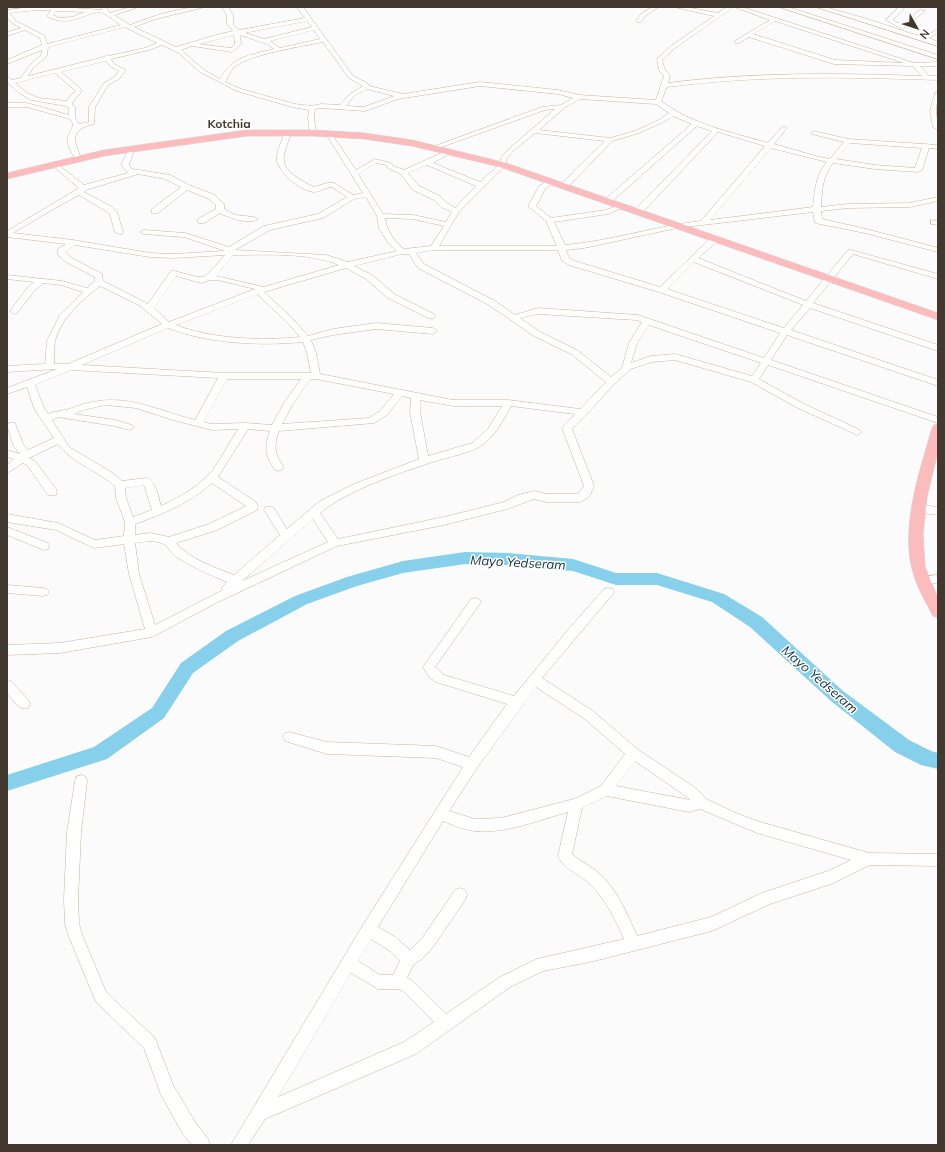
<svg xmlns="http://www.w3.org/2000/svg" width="945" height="1152" font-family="Mulish,sans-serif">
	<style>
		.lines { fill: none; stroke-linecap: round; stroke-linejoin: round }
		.river { fill: #87d0eb; fill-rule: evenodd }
		.minor-casing { stroke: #ceb49a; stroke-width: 1 }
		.major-casing { stroke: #d9d7d5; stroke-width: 1 }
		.minor { fill: #fff; fill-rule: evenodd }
		.major { fill: #fcbcbe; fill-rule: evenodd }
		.labels { text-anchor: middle; stroke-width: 3; stroke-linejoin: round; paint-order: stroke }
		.far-quarter-label { font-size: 12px; font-weight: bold; fill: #43382d; stroke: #fff }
		.water-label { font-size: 13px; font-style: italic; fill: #0c303b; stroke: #fff }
	</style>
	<rect width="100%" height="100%" fill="#fbfbfb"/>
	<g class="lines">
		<path class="river" d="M465,552l43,1 65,6 43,14h41l67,21 38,23 81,74 66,49 22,11 7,2v16l-17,-4 -26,-13 -64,-51 -81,-74 -38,-25 -55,-17h-41l-43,-14 -65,-6 -43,-1 -62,9 -46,13 -50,18 -69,37 -45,32 -29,45 -57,41 -100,32v-16l87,-28 58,-39 29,-45 45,-32 69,-35 52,-19 56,-16z"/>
		<defs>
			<g id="minor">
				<path d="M32,7h27l44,3 -3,-3h6l4,6 20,-6h9l-25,8 16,10c23,-9 49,-18 75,-18l-49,12 -22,8 42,20 40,-12 17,-4 -6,-7v-9l-5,-8h6l5,8v9l6,6 66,-12 -8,-11h6l50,69 14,7 2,3 34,8 77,-12 78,8 21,5 77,5 8,-24 -5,-6 -2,-11 14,-13 43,-30 -40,-9h11l33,6 9,-6h15l172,56 24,-1v4h-18l9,10h9v4c-91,-3 -180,-5 -271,7l-6,14c32,24 70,31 107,42l14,-16h4v2l-12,15 45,13 11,2 14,-17 -32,-8 -1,-1 3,-2 34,8 90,6v4l-9,-1 -7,22 -4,2 -43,-3 -42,-6c-11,14 -11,27 -12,44l27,-3 62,-1 28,-6v4l-28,6 -62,1 -27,3 1,8 44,10 72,19v4l-73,-19 -50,-10 -2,-11 -136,16 -93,20 -18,2 3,8 6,3 85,26 52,-50h3l4,2 -1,2 -20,17 108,43 42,-51h3l87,24v5l-85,-25 -40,49 125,42v6l-128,-43 -19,22 147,50v6l-151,-51 -16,25 167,57v6l-170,-58 -9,14 43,24 58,27 2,2 -5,3 -61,-28 -45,-25 -76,-22 -23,2 -21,7 -17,15 -27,30 -15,15 22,57 -5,11 -9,5h-33l-13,-3 -27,10 -63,16 -107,21 -119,56 -66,35 -92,16 -53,2v-10l53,-2 85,-14 -16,-55 -5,-30 -30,4 -38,-18 -49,-8v-8l51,9 37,17 29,-4 1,-14 -9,-24 -1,-12c-16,-14 -47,-26 -57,-42l-29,14 6,3 21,28 1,3 -1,3h-8l-21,-30 -4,-2 -16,10v-8l7,-6 -7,-2v-7l13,4 -7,-9 -6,-20 2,-2h6l8,21 5,6 26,-12 -20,-30 -7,-21 -20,7v-6l50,-19 -50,3v-6l38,-2 2,-23 13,-26 23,-23 -22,-7 -18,-2 -9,8 -17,22 -3,1 -4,-3 18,-24 6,-5 -27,-3v-4l55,6 25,7 8,-7v-4l-29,-15 -8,-7v-6l8,-5 -59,-7v-6l72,-43 -27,-23v-2h4l28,22 44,-12 -7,-8 8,-16h4l1,1 -5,15 3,4 38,6 19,10 26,10 9,9v5l11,6 19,2 4,2c-8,6 -29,-1 -38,-6l-16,10h-6v-4l18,-10v-4l-7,-6 -22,-9 -29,23h-6v-4l29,-22 -16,-8 -27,-5 -52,16 -2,2 28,15 5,5 6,20 -1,2h-3l-4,-2 -5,-17 -4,-4 -27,-16 -29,16 -37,22 60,7 77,13 23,1 52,-3 -41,-14 -40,-3 -4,-2 4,-2 41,3 44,14 35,-21 54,-12 29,-17 -15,-10c-6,0 -11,5 -18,5 -13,-1 -40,-21 -37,-37 1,-6 5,-14 7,-21l3,-2 3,2c-1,7 -5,14 -6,21 -3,17 18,25 29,32l15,-4h6l19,12 10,-2 -37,-59 3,-2 2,1 25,37 19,-11 16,4 2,3 11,4 46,-21 3,2 -1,1 -19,11 47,19 20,-18 1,-6 8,-9 46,-40 -10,1 -109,39h-4v-2l110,-40 19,-2 12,-7 -15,-4 -78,-8 -82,13 -33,12 -44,-3 -6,1 -1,9 2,15 -3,2 -3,-2 -2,-15 1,-8 -17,-3 -55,-16 -37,-19 -21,-19 -17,-8 -13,5 -38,9 3,5 12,6 -7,9 -11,6 -13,22 -1,17c-24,6 -21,14 -13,34l-3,2c-5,-2 -13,-18 -10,-24 2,-5 4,-6 5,-12l-3,-5 -43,-12h-20v-4h20l42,12v-7l-3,-2 -35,-6 -12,-7 -12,-11v-6l5,4 9,-2 8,-12 12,-11 1,-5 -35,14v-4l35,-15 -2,-7 -15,-8 -18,6v-4l14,-4 -9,-5 -5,-6v-7zM734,7l36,13 -35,21v2h4l10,-6 85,27 78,2 10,10c-85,-3 -169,-4 -254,7l2,-7 -5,-6 -3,-10 13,-12zM37,10h14l-4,6c25,15 44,-10 58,-2 4,2 11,8 16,11l-74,19 -2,-8 -29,-15 -7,-8zM56,11l29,1 -13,5 -13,1 -6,-3zM307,21l5,6 -48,12 -19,-6zM775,21l129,42 -69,-3 -82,-26zM125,27l32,16 -12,5 -36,8 -2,-1 -3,2 -76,19 5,-8 14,-12 1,-9zM314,30l6,9 -40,9 -10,-7zM234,35l1,9 -4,4 -32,-4zM240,35l27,9 7,5c-24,6 -41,7 -54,30l-16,-9 -23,-20 11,-4 40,6 9,-8zM323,42l26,36 14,8 -13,8 -10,11 -19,-1 -9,2 -17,-2 -54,-15 -16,-7c3,-5 5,-10 8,-14 13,-13 70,-22 90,-26zM106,61l4,5 9,5 -4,6 -11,6 -15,24v15l-10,2 -4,-6v-11l-3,-3 4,-7 6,-5 -3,-5 -18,-15zM55,73l21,18 -5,4 -4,6 -28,-3 -12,-5 -12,-10zM367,89l27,7 -30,11 -18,-1 8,-10zM580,99l76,5 13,9 -10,7 -24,11 -25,7 -71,-8 25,-22zM673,116l19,8 -89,77 1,2h6l87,-77 15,5 -77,79v4h6l77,-82 47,14 -64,75c-46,5 -90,20 -136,24l-11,-23 54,-8 18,-8 -4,-2 -16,6 -55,8 -15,-12 9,-17 10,-8 -4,-2 -12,7 -11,20 18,15 11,25h-118l20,-34 46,-46 2,-8 6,-7 22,-18 70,8 -44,43 -1,2 4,2h3l45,-47 27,-8 24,-11zM850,143l72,5 -7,20 -40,-3 -39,-6zM771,148l56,14c-12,14 -12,28 -14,45l-103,13zM376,163l10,2 2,3 13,6 12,16 21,10 7,7 11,5 -6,10 -33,-7 -30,-1 -25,-40zM427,165l49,21 -21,22 -8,-5 -7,-7 -21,-10 -11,-13zM366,197l11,19 2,12 9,15 9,8 -49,11 -22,-7 -91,-5 35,-20 53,-12 31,-19zM385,218l28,1 31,7 -13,20 -27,3c-10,-9 -17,-17 -19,-31zM75,245l75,12 23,1 52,-3c-25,28 -17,24 -51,16h-3l-23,33 -45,-23 -1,-7 -30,-16 -7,-6zM434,250h124l4,11 7,4 90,27 121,41 -16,25 -126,-43 -100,-7 -23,7 -20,-14 -71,-37 -8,-11zM402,254h7l9,14 71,37 45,31 37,18 35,28 -26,27 -72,-9h-55l-133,-26 -4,-21 -5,-13 22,-5 43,-6 57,5 4,-3 -4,-3 -57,-5 -43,6 -25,7 -15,-17 -29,-27 82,-24 20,11 22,19 40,20h6l1,-2 -1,-2 -40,-20 -22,-19 -18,-9zM233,255c35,0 74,-3 106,10l-75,22 -48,-11zM694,262l109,43 -19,23 -117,-39zM176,276l25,7 9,-3h8l37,9 -86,33 -15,-14zM100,286l39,19 23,19 -94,40h-14c0,-8 0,-16 1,-23 6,-23 27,-41 45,-55zM257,294l30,28 13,15c-38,4 -89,2 -124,-12zM538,314l99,6 5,2 -13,21 -7,25 -11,9 -34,-27 -37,-18 -20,-14zM649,325l112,38 -9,13 -77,-22 -24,2 -20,7 6,-20zM168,328c41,16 92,18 135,14l4,11 4,20h-87l-142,-8zM71,370l147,8 -23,42c-50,-13 -74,-31 -126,-11 -7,2 -14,2 -21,5l-4,-6 -9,-23zM227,379h74l-17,24 -12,22 -27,-2 -33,1 -9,-2zM310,379h6l78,15 -14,17 -11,7 -87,6 11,-20zM402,396l9,2 -1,14 9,47 -65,25 -34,17 -33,28 -14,-22h-8l-1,3 16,25 -46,40c-20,-8 -43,-15 -58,-32l41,-13 40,-20 1,-3 -2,-5 -38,-25 30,-48 22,2c-6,17 -5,25 5,39l4,1 5,-3c-9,-14 -11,-20 -5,-37l95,-8 13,-8zM420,400l33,6h49l-14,23 -16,14 -44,13 -8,-44zM106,405l30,3 37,12 39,10 26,-1c-9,14 -16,28 -25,41 -13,16 -33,27 -52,36 -3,-10 -5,-26 -15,-28l-24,3 -11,-9 -42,-25 -17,-27 6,-3 57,9 14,4 3,-1 2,-2 -2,-2 -17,-5 -41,-6 9,-4zM511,406l64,8 -13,14 22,58 -6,8h-31l-13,-3 -16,4 -14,7 -60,15 -106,22 -18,-26c27,-23 82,-41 116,-52 12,-4 33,-8 43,-14 16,-10 23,-25 32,-41zM212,483l34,23 -37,18 -40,13 -19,-4 -15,2v-11c28,-10 55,-21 77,-41zM144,485l8,25 -19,7 -7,-19 -1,-10zM313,519l15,23 -86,39zM150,541c23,2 14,8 28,17 16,10 32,17 49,24l-6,6 2,2 -68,35 -16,-51 -4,-31z"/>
				<path d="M652,7h7l-14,9 -4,6h-4l-1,-1 5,-7z"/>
				<path d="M779,7h9l150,48v4z"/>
				<path d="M816,7h9l39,11 55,18 8,-1 11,-6v4l-9,5 9,4v4z"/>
				<path d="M899,7h6l-12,13 9,5 18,-15 5,1 -23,18 -16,-9z"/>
				<path d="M938,91l-2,20 2,19 -5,-3 -3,-16 5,-18z"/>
				<path d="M931,220l7,1v4l-7,-1z"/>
				<path d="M919,505l19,2v8l-23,-3 -1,-3 1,-3z"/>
				<path d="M7,527l41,16 1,3 -1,3 -4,1 -37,-15z"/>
				<path d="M938,575v8h-19l-2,-3 2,-3z"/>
				<path d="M7,585l36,3 4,1 2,3 -2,3 -4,1 -36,-3z"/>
				<path d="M608,588l4,1 2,3 -2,3 -70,83 51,33 44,38 60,40 9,10 30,14 21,8 112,32 69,1v12l-68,-1 -39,19 -61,20 -58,27 -122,31 -47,9 -33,16 -94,67 -151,65 -17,26h-17l132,-220 100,-158 -27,-9 -109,-4 -42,-13 -2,-4 2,-4 4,-1 38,10 109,4 33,11 38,-53 -71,-22 -7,-5 -6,-10 48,-68 4,-1 4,1 2,3 -46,65 9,8 70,21 53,-65 37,-42zM536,687l49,32 40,35 -24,32 -27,13 -73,19 -26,1 -26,-8 28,-43zM635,761l52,36 3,3 -74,-14zM607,796l82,16 11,-3 57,24 94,27 -23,11 -66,22 -51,24 -74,19c-10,-23 -20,-47 -39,-64 -8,-6 -18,-11 -26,-18l10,-46zM568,812l-10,44c6,14 22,18 32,28 16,16 25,35 34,55l-87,20 -37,18 -54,37 -33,-33 -6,-3 6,-13 10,-7 10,-11 32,-47 2,-5 -2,-5 -5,-2 -5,2 -32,47 -13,13 -15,-13 -17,-10 65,-106c10,4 21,9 32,10 31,3 64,-11 93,-19zM371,939l19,12 10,10 -7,14h-13l-22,-14zM351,973l27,16h20l5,2 31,31 -30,20 -126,55z"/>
				<path d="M7,680l4,1 17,19 2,4 -2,4c-9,3 -15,-8 -21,-15z"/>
				<path d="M81,775l5,2 1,4 -6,51 -3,67 1,25 4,13 23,55 49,46 18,47 22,37 13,17 2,6h-18l-9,-11 -22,-39 -17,-47 -48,-46 -27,-65 -4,-13 -1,-25 3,-67 8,-51 1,-4z"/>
			</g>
			<g id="major">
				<path d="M247,130h66l51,3 48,7 94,23 432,150v7l-438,-153 -88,-21 -48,-7 -51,-3h-66l-143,20 -97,23v-6l97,-23z"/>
				<path d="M938,424v27l-11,46 -4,37 2,33 13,31v20l-5,-2c-8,-15 -17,-31 -21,-47 -11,-44 8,-99 20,-141l2,-3z"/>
			</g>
		</defs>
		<use href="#minor" class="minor-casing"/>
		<use href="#major" class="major-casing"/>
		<use href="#minor" class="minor"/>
		<use href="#major" class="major"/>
	</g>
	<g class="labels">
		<g class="far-quarter-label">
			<text x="229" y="128">Kotchia</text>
		</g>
		<g class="water-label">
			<text transform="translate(518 562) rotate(3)" y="5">Mayo Yedseram</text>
			<text transform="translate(820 679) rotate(41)" y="5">Mayo Yedseram</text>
		</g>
	</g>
	<rect width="945" height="1152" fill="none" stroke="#43382d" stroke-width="16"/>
	<g transform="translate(917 28) rotate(129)" stroke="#ffffff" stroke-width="3" paint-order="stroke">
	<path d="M0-3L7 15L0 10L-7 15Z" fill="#43382d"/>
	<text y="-6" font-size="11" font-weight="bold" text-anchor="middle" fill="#43382d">N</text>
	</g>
</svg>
